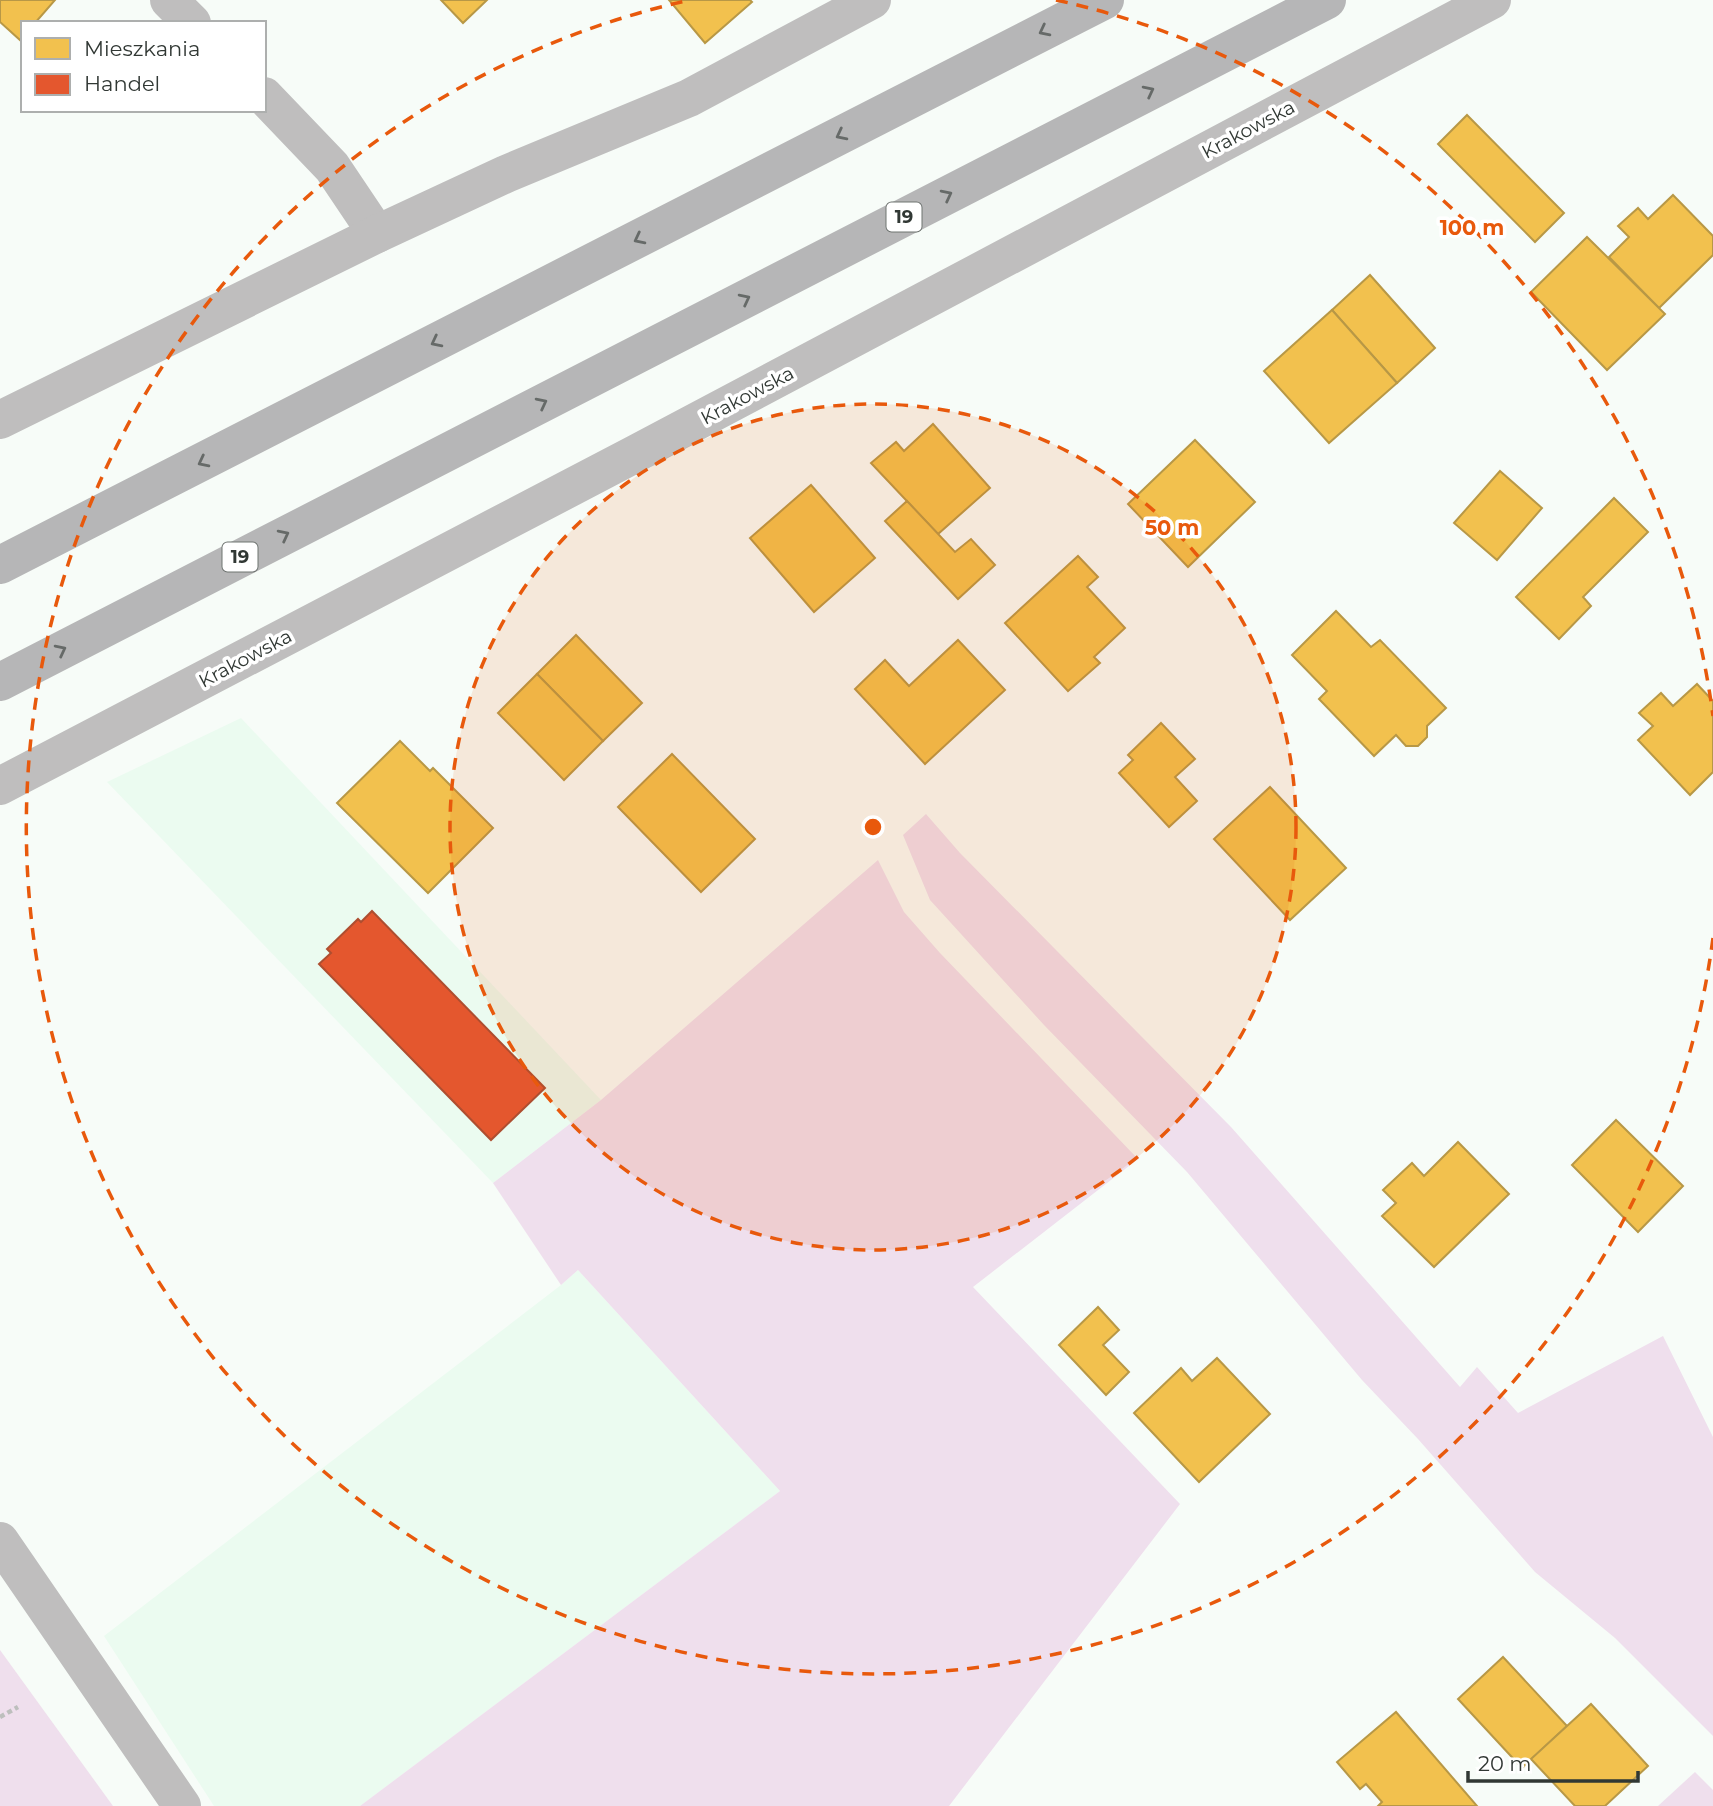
<svg xmlns="http://www.w3.org/2000/svg" width="1713" height="1806" font-family="Montserrat,sans-serif">
	<style>
		.built { fill: #ebfbf0 }
		.green { fill: #efdfed }
		.homes { fill: #f2c14e; stroke: #b89846; stroke-width: 2 }
		.shops { fill: #e4572e; stroke: #ae4e30; stroke-width: 2 }
		.lines { fill: none; stroke-linecap: round; stroke-linejoin: round }
		.path { stroke: #bdbfbd; stroke-width: 4.5; stroke-dasharray: 5 3.5; stroke-linecap: butt }
		.street { stroke: #bfbebe; stroke-width: 38 }
		.primary { stroke: #b6b6b7; stroke-width: 38 }
		.oneway { stroke: #666a68 }
		.ring { fill: none; stroke: #e8590c; stroke-width: 3.5; stroke-dasharray: 12 9 }
		.labels { text-anchor: middle; stroke-width: 7; stroke-linejoin: round; paint-order: stroke }
		.shield { fill: #fff; stroke: #6f7471; stroke-width: 2 }
		.shield-label { font-size: 18px; font-weight: bold; fill: #313834 }
		.street-label { font-size: 19px; fill: #313834; stroke: #fff }
		.centre { fill: #e8590c; stroke: #fff; stroke-width: 3.5 }
		.ring-label { font-size: 21px; text-anchor: middle; font-weight: bold; fill: #e8590c; stroke: #fff; stroke-width: 7; stroke-linejoin: round; paint-order: stroke }
	</style>
	<rect width="100%" height="100%" fill="#f7fcf8"/>
	<g class="built">
		<path d="M241,718l360,382 -108,83 -386,-401z"/>
		<path d="M578,1270l202,221 -420,315h-146l-110,-170 457,-351z"/>
	</g>
	<g class="green">
		<path d="M926,814l34,39 271,274 229,260 17,-20 41,46 145,-77 50,101v299l-98,-98 -80,-66 -117,-133 -56,-59 -175,-208 -143,-147 -114,-125 -27,-65z"/>
		<path d="M878,860l26,52 36,41 198,206 -165,128 207,217 -231,302h-589l420,-315 -202,-221 -17,15 -68,-102 108,-83z"/>
		<path d="M0,1650l113,156h-113z"/>
		<path d="M1695,1772l18,18v16h-55z"/>
	</g>
	<g class="homes">
		<path d="M0,0h55l-20,23h-12v14l-3,3 -20,-18z"/>
		<path d="M441,0h46l-24,23z"/>
		<path d="M669,0h81l2,2 -47,41z"/>
		<path d="M1467,115l97,98 -29,29 -97,-98z"/>
		<path d="M1673,195l40,41v19l-54,53 -50,-51 20,-20 -11,-11 20,-18 10,11z"/>
		<path d="M1587,237l78,77 -58,56 -76,-78z"/>
		<path d="M1370,275l65,73 -38,35 -65,-73z"/>
		<path d="M1332,310l65,73 -68,60 -65,-72z"/>
		<path d="M933,424l57,64 -52,46 -67,-71 25,-21 8,9z"/>
		<path d="M1195,440l60,62 -67,65 -60,-63z"/>
		<path d="M1500,471l42,37 -45,52 -43,-37z"/>
		<path d="M811,485l64,73 -61,54 -64,-74z"/>
		<path d="M1614,498l34,34 -65,65 8,9 -32,33 -43,-42z"/>
		<path d="M907,501l48,51 16,-13 24,26 -37,34 -73,-78z"/>
		<path d="M1078,556l20,21 -11,10 38,41 -31,29 6,6 -32,28 -63,-68z"/>
		<path d="M1336,611l35,36 9,-7 66,68 -19,18v11l-9,9h-12l-10,-11 -22,21 -55,-57 8,-8 -35,-36z"/>
		<path d="M576,635l66,68 -39,38 -66,-67z"/>
		<path d="M958,640l47,50 -80,74 -70,-75 30,-29 24,26z"/>
		<path d="M537,674l66,67 -39,39 -66,-67z"/>
		<path d="M1697,684l16,17v71l-23,23 -52,-55 15,-14 -14,-13 22,-20 12,13z"/>
		<path d="M1161,723l34,36 -20,18 22,24 -28,26 -50,-54 14,-13 -5,-5z"/>
		<path d="M400,741l30,30 3,-3 60,60 -65,65 -91,-90z"/>
		<path d="M672,754l83,85 -54,53 -83,-85z"/>
		<path d="M1270,787l76,81 -56,52 -76,-81z"/>
		<path d="M1616,1120l67,66 -45,46 -66,-67z"/>
		<path d="M1458,1142l51,52 -75,73 -52,-51 14,-13 -13,-13 29,-27 12,13z"/>
		<path d="M1098,1307l21,23 -16,15 26,27 -23,23 -47,-50z"/>
		<path d="M1217,1358l53,56 -71,68 -65,-69 47,-45 11,13z"/>
		<path d="M1503,1657l64,69 -45,42 -64,-69z"/>
		<path d="M1591,1704l57,62 -43,40h-30l-44,-47z"/>
		<path d="M1396,1712l81,94h-99l4,-4 -16,-18 -6,5 -23,-27z"/>
	</g>
	<path class="shops" d="M372,911l173,177 -54,52 -172,-176 12,-11 -4,-4 31,-30 3,3z"/>
	<g class="lines">
		<path class="path" d="M0,1717l18,-10"/>
		<g class="street">
			<path d="M169,0l23,23"/>
			<path d="M264,96l68,71 45,67"/>
			<path d="M0,420l377,-186 129,-60 183,-76 183,-98"/>
			<path d="M0,786l635,-332 857,-454"/>
			<path d="M0,1541l182,265"/>
		</g>
		<g class="primary">
			<path d="M0,565l1105,-565"/>
			<path d="M0,682l1327,-682"/>
		</g>
	</g>
	<defs><path id="oneway-chevron" d="M-2-3.5L2.5 0L-2 3.5" fill="none" stroke-width="1.6" stroke-linecap="round" stroke-linejoin="round" transform="scale(1.75)"/></defs>
	<g class="oneway">
		<use href="#oneway-chevron" transform="translate(1044 31) rotate(153)"/>
		<use href="#oneway-chevron" transform="translate(1149 91) rotate(-27)"/>
		<use href="#oneway-chevron" transform="translate(841 135) rotate(153)"/>
		<use href="#oneway-chevron" transform="translate(947 195) rotate(-27)"/>
		<use href="#oneway-chevron" transform="translate(639 239) rotate(153)"/>
		<use href="#oneway-chevron" transform="translate(745 299) rotate(-27)"/>
		<use href="#oneway-chevron" transform="translate(436 342) rotate(153)"/>
		<use href="#oneway-chevron" transform="translate(542 403) rotate(-27)"/>
		<use href="#oneway-chevron" transform="translate(203 462) rotate(153)"/>
		<use href="#oneway-chevron" transform="translate(284 535) rotate(-27)"/>
		<use href="#oneway-chevron" transform="translate(61 650) rotate(-27)"/>
	</g>
	<circle cx="873" cy="827" r="423" fill="#e8590c" fill-opacity=".12"/>
	<g class="ring">
		<circle cx="873" cy="827" r="423"/>
		<path d="M1713 938A847 847 0 1 1 690 0M1056 0A847 847 0 0 1 1713 716"/>
	</g>
	<g class="labels">
		<g class="shield">
			<rect x="886.5" y="202.5" width="35" height="29" rx="5"/>
			<rect x="222.5" y="542.5" width="35" height="29" rx="5"/>
		</g>
		<g class="shield-label">
			<text x="904" y="223">19</text>
			<text x="240" y="563">19</text>
		</g>
		<g class="street-label">
			<text transform="translate(1248 129) rotate(-28)" y="7">Krakowska</text>
			<text transform="translate(747 395) rotate(-28)" y="7">Krakowska</text>
			<text transform="translate(245 658) rotate(-28)" y="7">Krakowska</text>
		</g>
	</g>
	<circle cx="873" cy="827" r="10" class="centre"/>
	<g class="ring-label">
		<text x="1472" y="235">100 m</text>
		<text x="1172" y="535">50 m</text>
	</g>
	<rect x="21" y="21" width="245" height="91" fill="#ffffff" stroke="#adafae" stroke-width="2"/>
	<rect x="35" y="38" width="35" height="21" fill="#f2c14e" stroke="#adafae" stroke-width="2"/>
	<text x="84" y="56" font-size="21" fill="#313834">Mieszkania</text>
	<rect x="35" y="74" width="35" height="21" fill="#e4572e" stroke="#adafae" stroke-width="2"/>
	<text x="84" y="91" font-size="21" fill="#313834">Handel</text>
	<path d="M1468 1771v10h170v-10" fill="none" stroke="#313834" stroke-width="3.5"/>
	<text x="1478" y="1771" font-size="21" fill="#313834" stroke="#ffffff" stroke-width="5" paint-order="stroke">20 m</text>
</svg>
